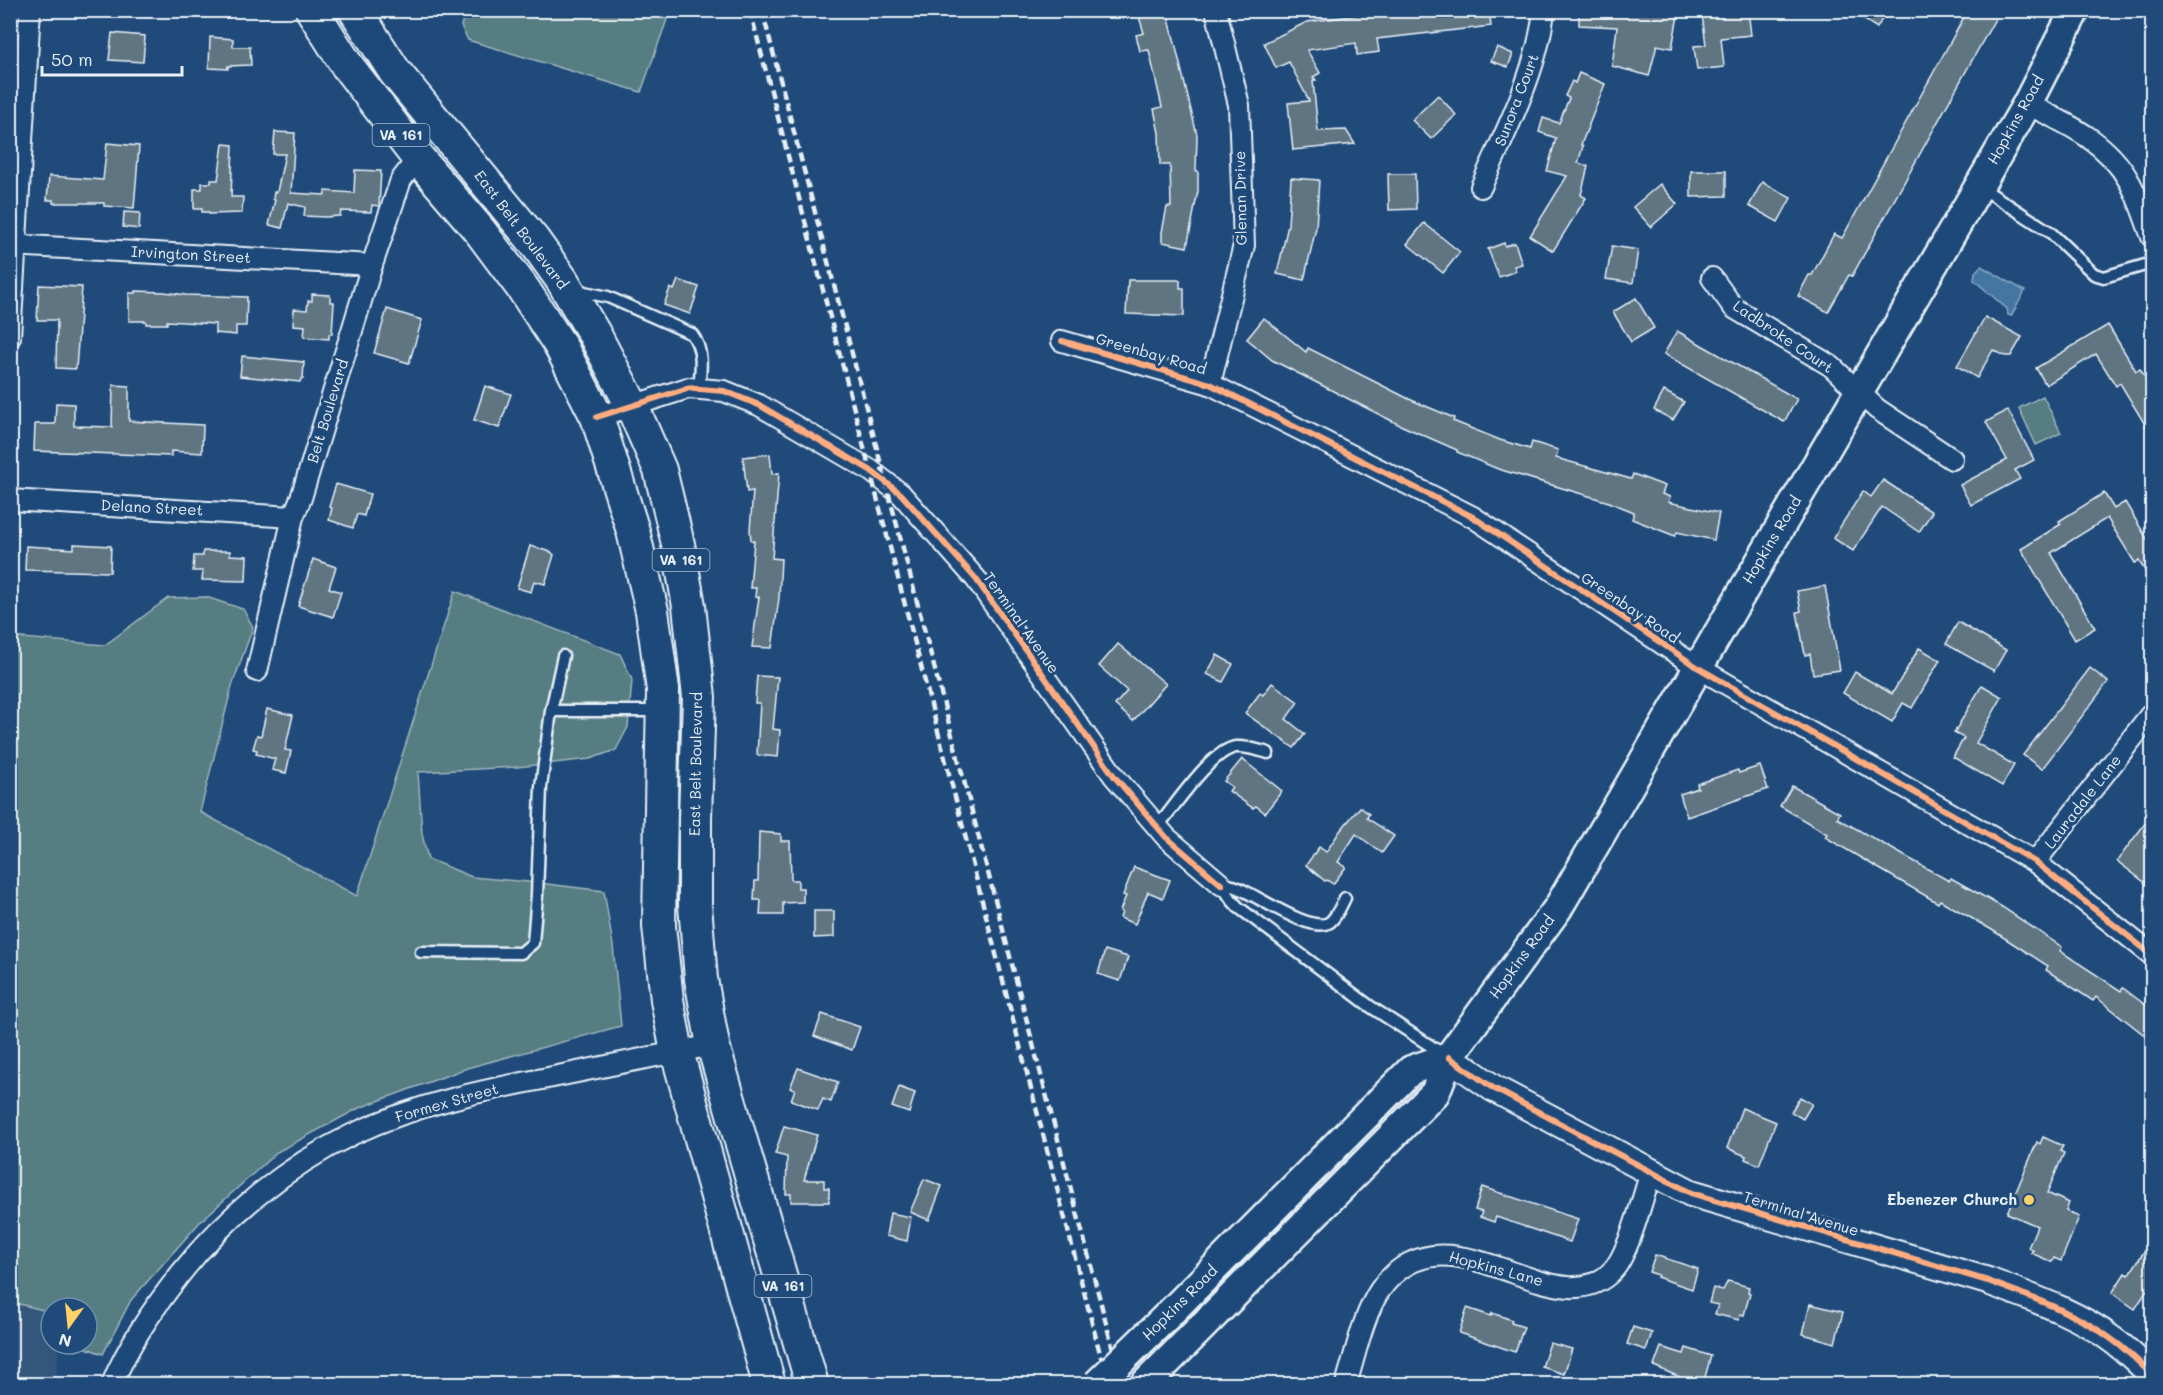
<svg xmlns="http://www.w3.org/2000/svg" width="2163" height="1395" font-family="Mali,sans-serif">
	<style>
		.built { fill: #32577c }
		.green { fill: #577d82; stroke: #a0b7bd; stroke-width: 1.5 }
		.water { fill: #4476a2; stroke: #86a7c4; stroke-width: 1.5 }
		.building { fill: #607482; stroke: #e8f1f8; stroke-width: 1.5 }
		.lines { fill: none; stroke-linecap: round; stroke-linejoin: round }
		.service-casing { stroke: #e8f1f8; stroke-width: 15 }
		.minor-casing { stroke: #e8f1f8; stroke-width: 24 }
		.tertiary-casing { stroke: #e8f1f8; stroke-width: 30 }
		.secondary-casing { stroke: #e8f1f8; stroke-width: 33 }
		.primary-casing { stroke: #e8f1f8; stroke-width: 36 }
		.service { stroke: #1f4a7a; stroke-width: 10 }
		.minor { stroke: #1f4a7a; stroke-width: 20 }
		.tertiary { stroke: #1f4a7a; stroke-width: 26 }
		.secondary { stroke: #1f4a7a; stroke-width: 28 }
		.primary { stroke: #1f4a7a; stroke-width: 32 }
		.rail { stroke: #e8f1f8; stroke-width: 4.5; stroke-dasharray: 9 4.5; stroke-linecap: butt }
		.secondary-bridge-casing { stroke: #e8f1f8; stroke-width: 33; stroke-linecap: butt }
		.secondary-bridge { stroke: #1f4a7a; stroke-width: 28 }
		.cycleway-casing { stroke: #1f4a7a; stroke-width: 10 }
		.cycleway { stroke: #ffac80; stroke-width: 6 }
		.poi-dot { fill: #ffd166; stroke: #1f4a7a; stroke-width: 2 }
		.labels { text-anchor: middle; stroke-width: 6; stroke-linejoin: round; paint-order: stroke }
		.shield { fill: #1f4a7a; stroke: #acbfd2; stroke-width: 1.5 }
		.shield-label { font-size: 14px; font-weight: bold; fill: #e8f1f8 }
		.street-label { font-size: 15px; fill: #e8f1f8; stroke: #1f4a7a }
		.poi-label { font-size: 15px; font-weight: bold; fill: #e8f1f8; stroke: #1f4a7a; text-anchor: end }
	</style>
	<rect width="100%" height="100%" fill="#1f4a7a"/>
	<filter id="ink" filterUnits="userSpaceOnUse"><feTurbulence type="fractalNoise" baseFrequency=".0167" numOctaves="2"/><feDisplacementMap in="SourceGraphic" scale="12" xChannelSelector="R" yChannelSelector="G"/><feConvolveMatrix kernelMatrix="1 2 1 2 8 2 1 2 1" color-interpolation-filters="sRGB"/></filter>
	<g filter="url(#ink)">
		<path class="built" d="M11,1302l40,10v32h8l-3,40h-45z"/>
		<g class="green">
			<path d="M668,10l1,4 -28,78 -173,-52 -7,-14 4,-15z"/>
			<path d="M2043,396l18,37 -25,12 -17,-37z"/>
			<path d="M455,591l165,63 12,26 -4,47 -12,23 -26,9 -73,8 -99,5 4,62 6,25 44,18 67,6 65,8 9,55 8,80 -154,42 -108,40 -82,44 -77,70 -69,78 -28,54 -28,-10h12v-36h-36v4l-40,-10v-665l94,8 63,-47 38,-1 37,12 10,18 -21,59 -32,126 157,84z"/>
		</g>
		<path class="water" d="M1981,266l44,25 -14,25 -3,-1 -1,-6 -33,-29 1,-8z"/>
		<g class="building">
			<path d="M1137,10h30l30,125 -1,36h2v20l-11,56 -25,-5v-10l5,-25h4l-1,-42h-10l-1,-32 -5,-24 8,-2 -13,-57 -9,1 -4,-16 8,-2z"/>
			<path d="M1395,10h94l2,16 -114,13 2,13 -22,3 -1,-12 -49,7 13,23 -7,4 3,3 -3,1 5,50 28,-1 9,14 -62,6 -5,-47 21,-2 -20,-39 -13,6 -12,-25 43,-21z"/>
			<path d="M1579,10h100l-7,38 -15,-3 -8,31 -37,-10 5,-39 -38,-2z"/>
			<path d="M1733,10h15l3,25 -30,3 3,29 -27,3 -3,-24 12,-1 -4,-31z"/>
			<path d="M1849,10h38l-10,18z"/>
			<path d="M1968,10h32l-148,266 -3,-1 -21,37 -30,-16 11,-21h3l22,-41 8,4z"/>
			<path d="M112,33l33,3 -2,26 -34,-2z"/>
			<path d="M210,37l23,2v8h17l1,18 -23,1v3l-19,-1z"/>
			<path d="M1497,47l16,7 -5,13 -17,-6z"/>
			<path d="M1579,73l26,11 -24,61 2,1 -5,17 10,3 -7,29 5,3 -33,53 -23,-15 37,-60 -20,-5 9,-33 -17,-6 4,-14 16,5 10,-25 -4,-2 7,-15 3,2z"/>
			<path d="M1438,95l18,20 -25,24 -19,-19z"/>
			<path d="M275,132l20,1 -4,60 34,2v-4l29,2 1,-23 26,1 -2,35 -7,-1 -1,7 -30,-1 -1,5 -15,1 -21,-1 1,-9 -17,-4 -6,25 -13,-3 6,-25 -2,-1 1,-7h3l8,-38h-12z"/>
			<path d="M107,143l32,3 -5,62 -30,-2v-3h-51v-3h-6l2,-24 54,4z"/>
			<path d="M223,144l10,1 -2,52h12l-1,16 -33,1v-2h-7v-3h-8v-20h8v-6h9v-3h7z"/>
			<path d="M1691,171h35v25l-35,1z"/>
			<path d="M1388,174h27l1,35 -27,1z"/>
			<path d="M1291,178l28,2 -3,48 -12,52 -27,-6 11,-49z"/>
			<path d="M1762,182l29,16 -13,24 -29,-16z"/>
			<path d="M1660,184l17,20 -26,23 -18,-20z"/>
			<path d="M124,212l16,1 -1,16 -16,-2z"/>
			<path d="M1424,223l36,29 -17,21 -36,-29z"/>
			<path d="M1504,243l1,3 10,-3 7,21 -8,2 2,5 -17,6 -11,-28z"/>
			<path d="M1612,246l26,4 -5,33 -27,-4z"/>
			<path d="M678,280l21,7 -9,27 -26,-9 6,-17 4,2z"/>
			<path d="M1128,280h52v8h4v28l-58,-2z"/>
			<path d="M39,285l43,2 -6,82 -20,-1 1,-48h-20z"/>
			<path d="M135,291l29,1 22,3 61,2 -1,29h-10v9l-21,-2v-9l-48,-3v3h-21v-3h-17v-28h6z"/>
			<path d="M312,294l18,1v7h4l-2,32h-3v5l-25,-2 1,-11 -12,-1 1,-16 13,1 1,-9h4z"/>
			<path d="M1636,298l18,30 -23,14 -18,-30z"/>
			<path d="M387,309l35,11 -13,43 -35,-10z"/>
			<path d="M1985,317l37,20 -11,19h-6l-12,-6 -16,28 -20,-12z"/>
			<path d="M1264,318l42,34 2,-4 101,51 45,19 -1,3 47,19 30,9 2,-7 26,8 -2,8 75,21 2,-5 32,12 -3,8 8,3 -2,5 51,11 -5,27 -37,-8 -2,4 -43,-17 2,-7 -25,-10 -111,-33 -41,-17v-2l-57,-25 -128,-65 -25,-21z"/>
			<path d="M2108,325l28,46 4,-2 12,21v46l-32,-53 -4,3 -20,-32 -50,31 -10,-17z"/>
			<path d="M1677,331l120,68 -13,23 -120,-68z"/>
			<path d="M242,356l62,6 -1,17h-2l-1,3 -60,-6z"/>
			<path d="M113,385l16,1v35l74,4 -1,28 -31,-2v5l-137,-5 1,-27h20l1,-21 18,1v22l38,1z"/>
			<path d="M485,386l26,8 -12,34 -25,-8z"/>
			<path d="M1664,391l20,11 -11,18 -19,-10z"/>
			<path d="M2008,410l26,50 -19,10 5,9 -49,26 -11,-20 47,-25 -21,-38z"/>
			<path d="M770,454l2,20 7,-1 -7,85 9,1 -2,39 -7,50 -20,-1 7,-50h-4l1,-9h-6l4,-47 -3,-1 -1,-10 3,-39 -6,1 -4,-35z"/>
			<path d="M1883,480l49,32 -13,20 -37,-25 -29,44 -20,-13 30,-47 8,6z"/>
			<path d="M336,484l34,10 -6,22 -7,-2 -4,14 -24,-8 3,-12 -3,-1z"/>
			<path d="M2104,493l10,16 11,-7 27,45v35l-13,-21 -4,2 -28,-45 -56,35 44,75 -20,12 -54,-91 40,-25 -2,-3z"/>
			<path d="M74,544l37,2 -1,26 -85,-2 1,-24 48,3z"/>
			<path d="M530,546l21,6 3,3 -9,29 -11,-3 -3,11 -14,-4z"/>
			<path d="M203,551h27v4l17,1 -1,25 -44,-1 1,-9h-10l1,-15h9z"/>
			<path d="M313,559l23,8 -7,21 12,4 -8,25 -35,-11z"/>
			<path d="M1825,586l15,84 -27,4 -3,-20 -5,1 -8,-43 4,-1 -4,-20z"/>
			<path d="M1958,622l48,28 -12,21 -48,-27z"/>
			<path d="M1118,644l48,40 -33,37 -18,-16 12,-14 -28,-25z"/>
			<path d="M1919,648l21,12 -28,48 -9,-5 -11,19 -49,-29 12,-21 37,22z"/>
			<path d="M1217,655l16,9 -10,18 -16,-8z"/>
			<path d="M2090,668l18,14 -66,87 -19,-14z"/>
			<path d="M757,676l21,1 -5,52 7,1 -2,27 -21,-2 3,-52h-5z"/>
			<path d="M1272,683l26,19 -12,17 19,15 -11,14 -49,-35 15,-20 3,2z"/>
			<path d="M1982,685l20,12 -26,46 38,22 -12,21 -49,-29 11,-19 -10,-5z"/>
			<path d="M267,709l26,6 -8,35 6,1 -5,22 -14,-3 3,-11 -19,-5 1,-4 -4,-1 4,-14 4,1z"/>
			<path d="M1242,759l40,32 -17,22 -9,-7 -3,2 -24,-17 3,-4 -8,-6z"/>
			<path d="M1760,766l8,23 -81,28 -7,-23 18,-6 -1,-4 41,-14 1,3z"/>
			<path d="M1792,786l48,27 -3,5 112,63 2,-3 51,29 60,40 -2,4 61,40 2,-3 29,22v31l-56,-44 -3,4 -47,-31 2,-4 -56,-36 -52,-30 -2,3 -48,-28 -65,-38 2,-3 -47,-28z"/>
			<path d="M1360,807l9,7 -2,4 27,18 -12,17 -26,-19 -18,28 8,5 -13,17 -6,-4 -2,1 -19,-16 13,-18 7,5 14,-21z"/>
			<path d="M2152,814v74l-35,-27z"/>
			<path d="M759,832l22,2v7h9l1,39h7v8h5v14l-20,1v12h-23l1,-15h-7l1,-19h3z"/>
			<path d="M1134,867l36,13 -7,18 -15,-6 -13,32 -15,-6 2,-6 -2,-1 6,-15 -3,-1z"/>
			<path d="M814,911h20v26l-20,1z"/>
			<path d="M1105,950l23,7 -8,24 -22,-7z"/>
			<path d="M822,1014l38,13 -8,23 -38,-14z"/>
			<path d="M798,1068l40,14 -7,20 -8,-3 -5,11 -27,-10 4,-11 -5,-1z"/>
			<path d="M899,1087l16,6 -6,20 -17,-6z"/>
			<path d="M1800,1097l12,7 -9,15 -12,-7z"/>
			<path d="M1742,1108l34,14 -17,43 -14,-6 1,-3 -19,-8z"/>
			<path d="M784,1126l33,9 -13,45h20v8h5v14h-38v-8h-5l1,-37 -12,-3z"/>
			<path d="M2043,1137l20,9 -3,5 4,2 -17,40 22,10 -3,8 13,6 -18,44 -7,-3 -2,4 -21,-9 2,-3 -5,-2 9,-22 -30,-13 30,-71 3,2z"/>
			<path d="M924,1179l18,7 -13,34 -19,-8z"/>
			<path d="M1482,1187l96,32 -8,23 -74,-25 -2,5 -14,-5 2,-5 -7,-2z"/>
			<path d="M890,1213l21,4 -4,24 -21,-5z"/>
			<path d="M2152,1239v44l-17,26 -23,-16 13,-20 4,2z"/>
			<path d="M1655,1255l43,14 -6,20 -35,-12 1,-2 -9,-3z"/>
			<path d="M1728,1281l21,6 -1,5 2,1 -6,22 -4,-1 -1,6 -24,-6 3,-9 -9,-2 4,-15 10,2z"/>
			<path d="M1810,1304l33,8 -8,31 -32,-9z"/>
			<path d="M1467,1308l24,8 1,-3 20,7 -1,3 13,4 -9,25 -56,-19z"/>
			<path d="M1633,1327l19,6 -6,17 -19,-6z"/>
			<path d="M1550,1343l22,6 -8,25 -22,-7z"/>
			<path d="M1661,1347l23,7 2,-6 25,8 -8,28 -20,-2 1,-3 -30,-13z"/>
		</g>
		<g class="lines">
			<defs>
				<g id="service">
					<path d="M1979,186l71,46 44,42 10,3 48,-14"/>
					<path d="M575,290l33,7 84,37c12,17 9,35 7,55"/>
					<path d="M551,711l12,-55"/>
					<path d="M1157,827c17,-19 54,-77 79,-80 11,-1 21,3 32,6"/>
					<path d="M1222,885l9,14 7,8 133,100 72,47"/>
					<path d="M1222,885c5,0 10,0 14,2 19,7 76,48 94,35 7,-6 11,-16 15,-24"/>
					<path d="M421,952l100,1 12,-10 4,-48 4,-108 10,-76h109"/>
				</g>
				<g id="minor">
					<path d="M2027,104c39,19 80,37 102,77 10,17 16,38 23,56"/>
					<path d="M1481,187c24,-55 57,-116 63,-177"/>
					<path d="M10,245l362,20"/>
					<path d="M1712,278l22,30 97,58 46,43 75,50"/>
					<path d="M10,337l20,-327"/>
					<path d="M1062,341l148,43 263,133 224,150 338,195 117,93"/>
					<path d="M1210,384l34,-139 -5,-140 -23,-95"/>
					<path d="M597,417l91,-29 36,3 35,14 111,65 31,24 75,85 138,197 52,61 56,48"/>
					<path d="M10,500l283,17"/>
					<path d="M257,671l36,-154 8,-19 71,-233 29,-85 17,-22"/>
					<path d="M2035,862l117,-149"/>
					<path d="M112,1384c16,-39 43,-78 69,-111 45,-57 106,-107 172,-139 64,-30 131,-44 200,-57 53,-11 107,-22 160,-32"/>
					<path d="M1346,1384c9,-28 17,-69 34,-94 67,-95 176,43 233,-20 16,-17 30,-74 38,-98"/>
				</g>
				<path id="tertiary" d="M1449,1057l44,31 198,105 297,88c42,16 90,32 126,60 14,10 26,22 38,34"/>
				<g id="secondary">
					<path d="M1165,1318l246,-248 38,-13"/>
					<path d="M1145,1384l290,-291 14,-36 109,-149 469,-804 48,-94"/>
				</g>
				<g id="primary">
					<path d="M312,10l34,54 72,94 62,73 44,59 36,55 37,72 36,114 19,80 11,79 -4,236 8,74 10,52 92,332"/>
					<path d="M355,10l40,62 139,169 28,39 33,55 37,71 28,64 18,74 11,62 10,91 -4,121v87l6,74 12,66 99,339"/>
				</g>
			</defs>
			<use href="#service" class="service-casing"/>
			<use href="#minor" class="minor-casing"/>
			<use href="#tertiary" class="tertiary-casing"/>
			<use href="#secondary" class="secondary-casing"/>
			<use href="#primary" class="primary-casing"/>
			<use href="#service" class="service"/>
			<use href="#minor" class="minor"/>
			<use href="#tertiary" class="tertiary"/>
			<use href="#secondary" class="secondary"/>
			<use href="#primary" class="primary"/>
			<g class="rail">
				<path d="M750,10l358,1374"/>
				<path d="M762,10l360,1374"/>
			</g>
			<defs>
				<path id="secondary-bridge" d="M1097,1384l68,-66"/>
			</defs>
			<use href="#secondary-bridge" class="secondary-bridge-casing"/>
			<use href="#secondary-bridge" class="secondary-bridge"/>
			<defs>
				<g id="cycleway">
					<path d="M1062,341l148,43 263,133 224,150 338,195 117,93"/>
					<path d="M597,417l91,-29 36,3 35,14 111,65 31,24 75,85 138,197 52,61 56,48"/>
					<path d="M1449,1057l44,31 198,105 297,88c42,16 90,32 126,60 14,10 26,22 38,34"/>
				</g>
			</defs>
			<use href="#cycleway" class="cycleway-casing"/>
			<use href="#cycleway" class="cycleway"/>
		</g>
	</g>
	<circle class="poi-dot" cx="2029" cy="1200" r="6"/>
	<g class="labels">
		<g class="shield">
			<rect x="372.5" y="124" width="57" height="22" rx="4.5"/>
			<rect x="652.5" y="549" width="57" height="22" rx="4.5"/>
			<rect x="754.5" y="1275" width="57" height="22" rx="4.5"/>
		</g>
		<g class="shield-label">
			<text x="401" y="140">VA 161</text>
			<text x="681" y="565">VA 161</text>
			<text x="783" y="1291">VA 161</text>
		</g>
		<g class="street-label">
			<text transform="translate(1517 100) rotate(-69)" y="5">Sunora Court</text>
			<text transform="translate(2016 120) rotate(-61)" y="5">Hopkins Road</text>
			<text transform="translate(1241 198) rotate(-91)" y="5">Glenan Drive</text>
			<text transform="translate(521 230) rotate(53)" y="5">East Belt Boulevard</text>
			<text transform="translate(191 255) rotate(3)" y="5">Irvington Street</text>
			<text transform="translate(1783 337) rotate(34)" y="5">Ladbroke Court</text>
			<text transform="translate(1151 354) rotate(16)" y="5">Greenbay Road</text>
			<text transform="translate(328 411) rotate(-73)" y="5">Belt Boulevard</text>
			<text transform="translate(152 508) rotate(3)" y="5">Delano Street</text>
			<text transform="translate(1772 540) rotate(-59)" y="5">Hopkins Road</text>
			<text transform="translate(1630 608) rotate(34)" y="5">Greenbay Road</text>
			<text transform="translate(1021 623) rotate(55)" y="5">Terminal Avenue</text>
			<text transform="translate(696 764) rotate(-89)" y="5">East Belt Boulevard</text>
			<text transform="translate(2083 802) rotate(-52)" y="5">Lauradale Lane</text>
			<text transform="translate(1522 957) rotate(-54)" y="5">Hopkins Road</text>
			<text transform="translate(447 1103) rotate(-16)" y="5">Formex Street</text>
			<text transform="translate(1801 1214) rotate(17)" y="5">Terminal Avenue</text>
			<text transform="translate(1496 1269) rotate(15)" y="5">Hopkins Lane</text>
			<text transform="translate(1180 1303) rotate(-45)" y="5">Hopkins Road</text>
		</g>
		<g class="poi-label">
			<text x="2017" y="1205">Ebenezer Church</text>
		</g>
	</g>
	<rect width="2163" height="1395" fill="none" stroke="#1f4a7a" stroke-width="36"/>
	<rect x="18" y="18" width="2127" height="1359" fill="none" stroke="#e8f1f8" stroke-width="2" filter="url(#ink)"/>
	<g transform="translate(69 1326) rotate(195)"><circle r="28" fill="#1f4a7a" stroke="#6f8dac" stroke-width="1.5"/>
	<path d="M0-4.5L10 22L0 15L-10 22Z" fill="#ffd166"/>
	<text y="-9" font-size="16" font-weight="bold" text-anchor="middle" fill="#e8f1f8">N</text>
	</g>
	<path d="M42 66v9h140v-9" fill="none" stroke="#e8f1f8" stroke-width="3"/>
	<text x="51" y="66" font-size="18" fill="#e8f1f8" stroke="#1f4a7a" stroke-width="4.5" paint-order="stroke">50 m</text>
</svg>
